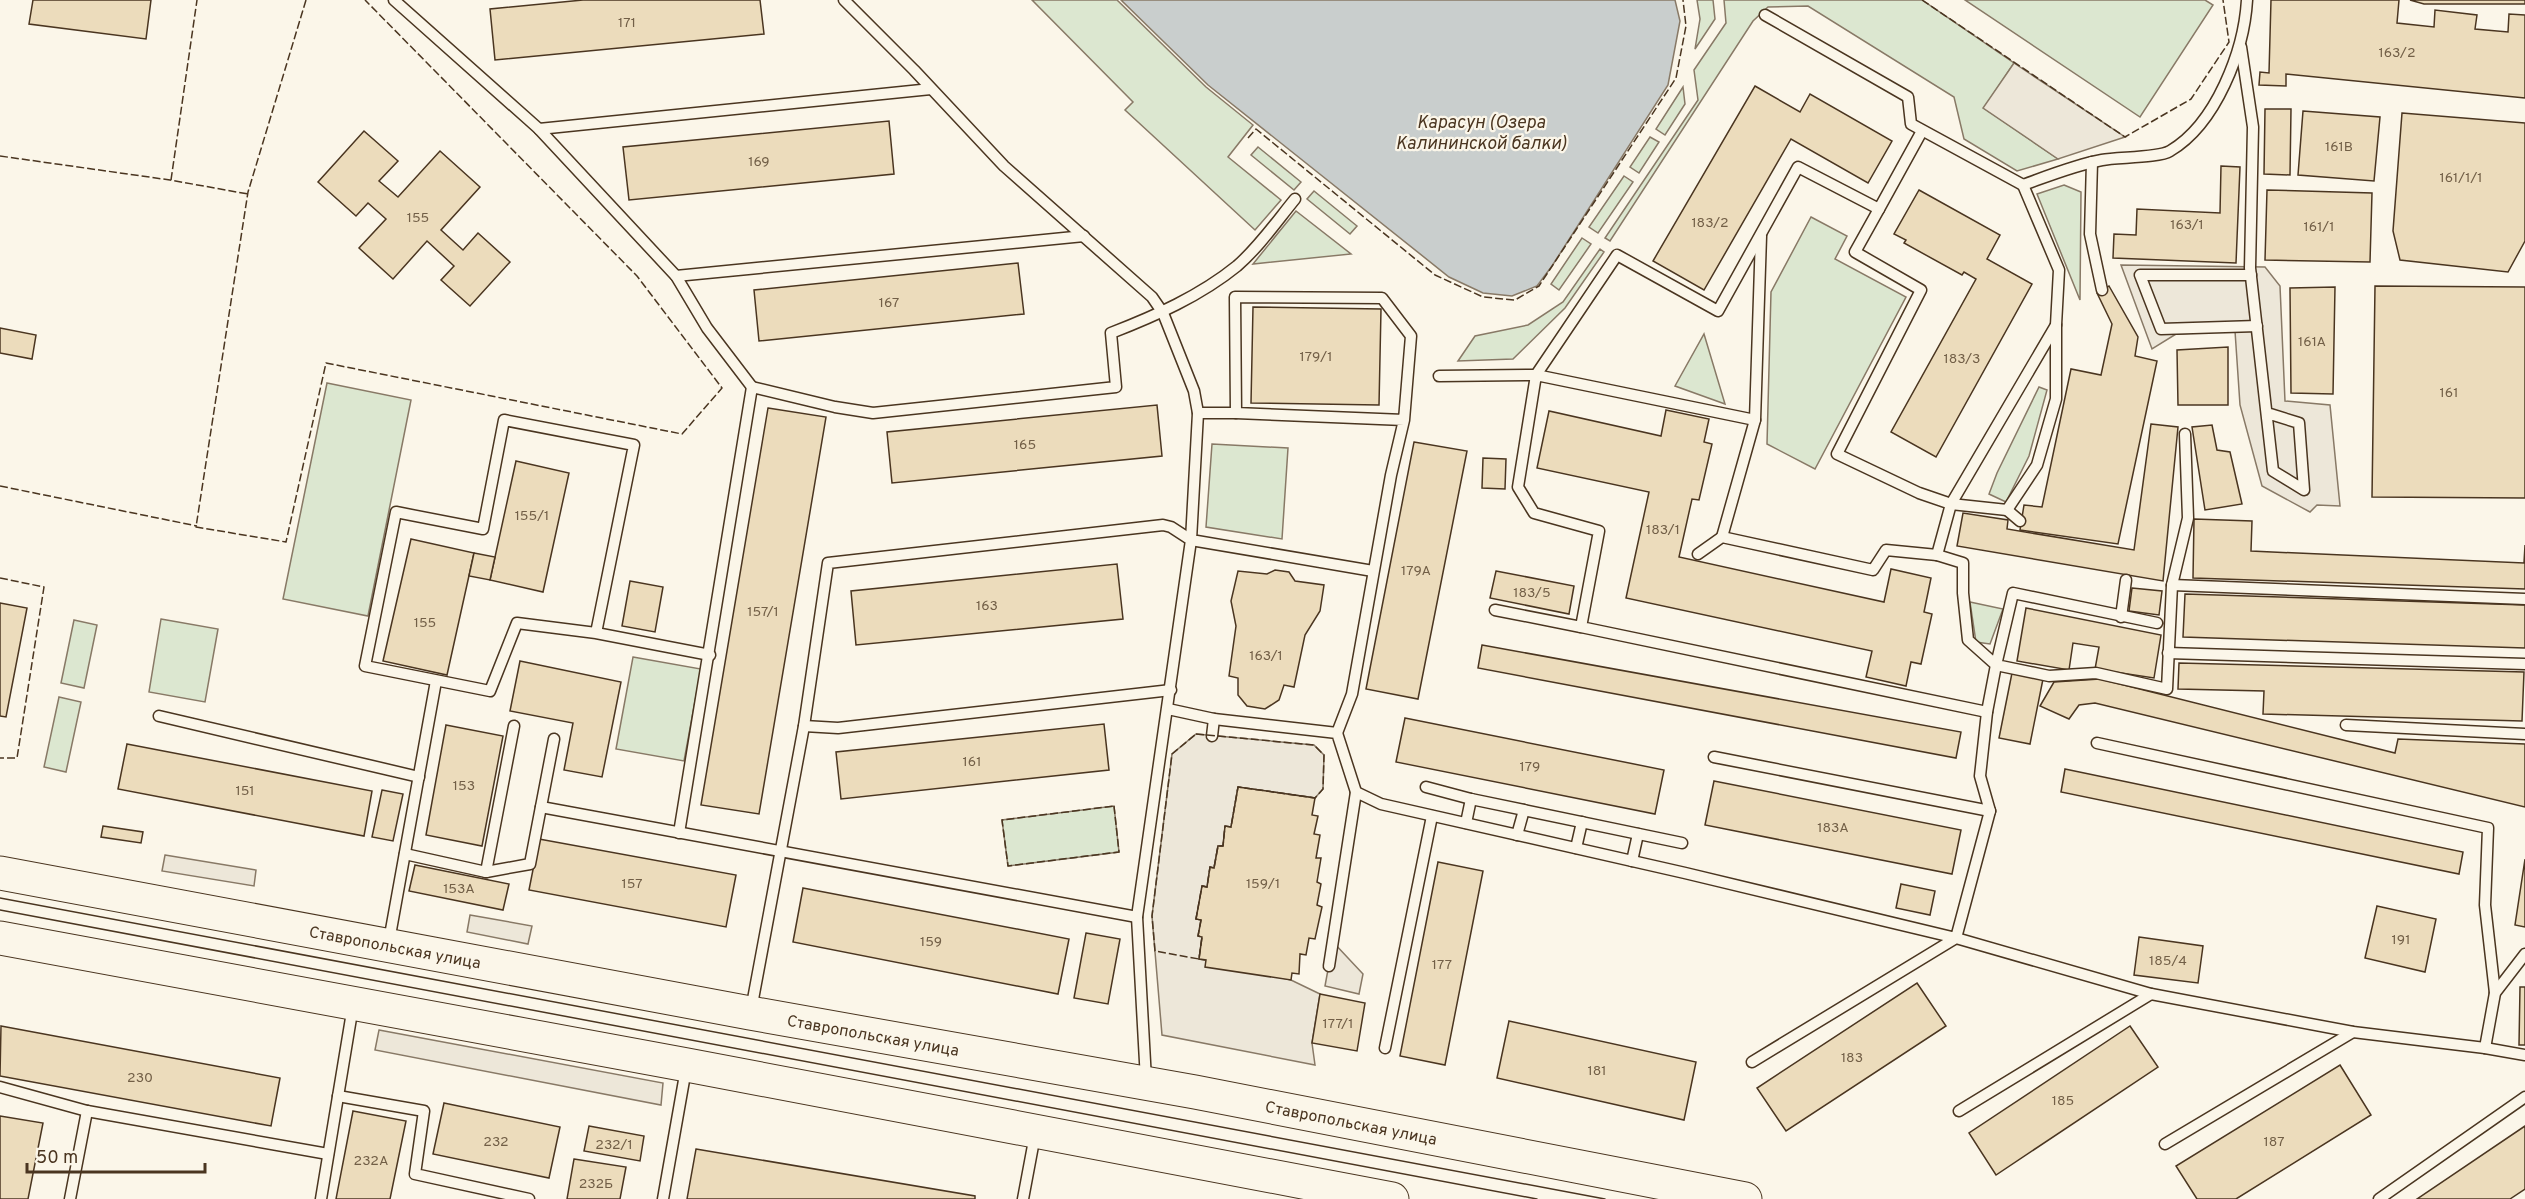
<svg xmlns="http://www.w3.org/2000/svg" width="2525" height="1199" font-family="Overpass,sans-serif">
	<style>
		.green { fill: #dce7d0; stroke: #887966; stroke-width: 1.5 }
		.parking { fill: #ede7d9; stroke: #887966; stroke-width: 1.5 }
		.water { fill: #c9cecd; stroke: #887966; stroke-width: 1.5 }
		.building { fill: #ecdcbc; stroke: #4a3520; stroke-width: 1.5 }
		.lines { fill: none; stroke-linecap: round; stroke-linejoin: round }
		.lane-casing { stroke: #4a3520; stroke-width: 13 }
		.primary-casing { stroke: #4a3520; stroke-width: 35 }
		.lane { stroke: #fbf6e9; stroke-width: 10 }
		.primary { stroke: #fbf6e9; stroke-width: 33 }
		.tram { stroke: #4a3520; stroke-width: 1.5 }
		.fence { stroke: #4a3520; stroke-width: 1.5; stroke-dasharray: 8 3; stroke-linecap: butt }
		.labels { text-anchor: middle; stroke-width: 4.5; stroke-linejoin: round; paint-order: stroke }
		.number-label { font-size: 14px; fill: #725f47 }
		.street-label { font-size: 16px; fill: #4a3520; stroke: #fbf6e9 }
		.water-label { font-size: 18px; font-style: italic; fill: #4a3520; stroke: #fbf6e9 }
	</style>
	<rect width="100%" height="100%" fill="#fbf6e9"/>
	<g class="green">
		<path d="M1032,0h85l89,87 47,38 -25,32 53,43 -26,30 -130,-120 8,-8z"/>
		<path d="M1697,0h16l2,19 -20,30 5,-30z"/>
		<path d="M1724,0h198l92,63 -30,45 74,51 -41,12 -53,-32 -10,-42 -146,-91 -40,1 -15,14 -143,220 -5,-3 93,-138 -4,-30 32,-47z"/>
		<path d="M1965,0h240l8,5 -73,112z"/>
		<path d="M1683,87l2,17 -20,31 -9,-6z"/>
		<path d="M1650,137l9,5 -20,31 -9,-6z"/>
		<path d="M1258,147l43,35 -7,8 -43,-35z"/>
		<path d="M1624,176l9,6 -35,51 -9,-6z"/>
		<path d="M2064,185l17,7 -1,108 -43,-106z"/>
		<path d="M1314,191l43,35 -7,8 -43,-35z"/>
		<path d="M1296,211l55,43 -98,10z"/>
		<path d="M1811,217l36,19 -12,23 71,38 -91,172 -48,-25 4,-152z"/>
		<path d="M1582,238l9,6 -32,46 -8,-6z"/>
		<path d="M1600,249l4,3 -39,56 -52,51 -55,2 17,-25 53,-11 35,-23z"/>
		<path d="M1704,334l21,70 -50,-18z"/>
		<path d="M327,383l84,17 -43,216 -85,-17z"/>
		<path d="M2039,387l8,3 -18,66 -23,46 -17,-8 8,-21z"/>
		<path d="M1212,444l76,4 -6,91 -76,-12z"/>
		<path d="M1970,602l33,7 -13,35 -14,-2z"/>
		<path d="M161,619l57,10 -13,73 -56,-10z"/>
		<path d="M74,620l23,5 -13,63 -23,-5z"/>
		<path d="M633,657l68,12 -17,92 -68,-12z"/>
		<path d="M59,697l22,5 -15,70 -22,-5z"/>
		<path d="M1114,806l5,46 -111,14 -6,-46z"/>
	</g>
	<g class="parking">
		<path d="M2014,63l111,74 -67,22 -75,-51z"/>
		<path d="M2121,265l144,2 15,19 5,115 45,4 10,101 -23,-1 -7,7 -48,-26 -22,-81 -5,-74 -59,3 -24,15z"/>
		<path d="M1196,734l118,11 10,10 -1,34 -8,9 -77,-11 -7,40h-6l-2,19h-5l-4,22h-4l-3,19 -4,-1 -7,33 5,1 1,17 -3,22 92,21 29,14 -8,49 3,22 -153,-30 -10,-119 20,-162z"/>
		<path d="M165,855l91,15 -2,16 -92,-15z"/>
		<path d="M470,915l62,11 -4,18 -61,-12z"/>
		<path d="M1333,942l30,32 -4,20 -34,-8z"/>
		<path d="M379,1030l284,53 -2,22 -286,-55z"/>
	</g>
	<path class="water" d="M1121,0h554l5,21 -12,64 -116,181 -15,20 -25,10 -29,-3 -34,-16 -241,-192z"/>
	<g class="building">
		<path d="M33,0h118l-5,39 -117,-15z"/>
		<path d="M583,0h177l4,34 -269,26 -5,-51z"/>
		<path d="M2271,0h128l-2,23 37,4 1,-17 42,5 -2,14 33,3 1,-18 16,1v83l-239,-24v12l-27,-1 1,-13 9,1z"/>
		<path d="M2410,0h115v4h-101z"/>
		<path d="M1755,86l45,26 10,-18 82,47 -24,42 -77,-44 -87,151 -51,-29z"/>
		<path d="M2265,109h26l-1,66 -26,-1z"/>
		<path d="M2303,111l77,6 -6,64 -76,-6z"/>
		<path d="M2402,113l123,10v118l-17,31 -108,-12 -7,-29z"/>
		<path d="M889,121l5,53 -265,26 -6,-53z"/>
		<path d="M364,131l34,30 -19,20 19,16 42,-46 40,36 -39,43 22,20 15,-17 32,29 -40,44 -29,-26 13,-14 -27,-25 -34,38 -34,-31 27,-29 -18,-16 -12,13 -38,-34z"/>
		<path d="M2221,166l19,1 -4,96 -123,-5 1,-24 22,1 1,-26 83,4z"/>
		<path d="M1919,190l81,45 -13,24 45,25 -96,173 -45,-25 85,-153 -12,-7 -2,3 -58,-32 2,-3 -12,-6z"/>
		<path d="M2267,190l105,3 -2,69 -105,-2z"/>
		<path d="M1018,263l6,51 -265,27 -5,-51z"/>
		<path d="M2109,286l29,51 -3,19 22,5 -39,183 -98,-14 4,-25 18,2 29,-138 30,6 11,-51 -15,-31z"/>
		<path d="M2375,286l150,1v211l-153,-1z"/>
		<path d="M2335,287l-2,107 -42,-1 -1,-105z"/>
		<path d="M1253,307l128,2 -2,96 -128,-2z"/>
		<path d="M0,328l36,7 -4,24 -32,-6z"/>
		<path d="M2228,347v58h-50l-1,-55z"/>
		<path d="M1157,405l5,51 -270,27 -5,-51z"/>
		<path d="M768,408l58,9 -67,397 -58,-9z"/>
		<path d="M1666,410l43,9 -5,23 8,2 -13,56 -7,-1 -13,58 205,45 7,-33 40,9 -7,34 8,2 -11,50 -10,-2 -5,24 -40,-9 6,-26 -246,-53 23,-106 -112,-24 12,-57 112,25z"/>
		<path d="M2151,424l27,3 -15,154 -206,-35 6,-33 45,7 -1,9 127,21z"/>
		<path d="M2212,425l5,25 13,2 12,52 -37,6 -13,-83z"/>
		<path d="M1414,442l53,9 -49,248 -52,-10z"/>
		<path d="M1483,458l23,1 -1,30 -23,-1z"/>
		<path d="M516,461l53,12 -26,119 -53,-12z"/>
		<path d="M2194,519l58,2 -1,30 273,12 1,-18v44l-332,-11z"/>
		<path d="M411,539l63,14 -27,122 -64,-14z"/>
		<path d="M474,553l21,4 -5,23 -21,-4z"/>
		<path d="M1117,564l6,55 -267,26 -5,-54z"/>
		<path d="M1275,570l14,2 6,9 29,4 -4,26 -15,24 -11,52 -10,-2 -5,15 -14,9 -18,-3 -9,-11v-17l-9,-2 7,-50 -5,-25 7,-30 29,3z"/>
		<path d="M1496,571l78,15 -5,28 -79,-16z"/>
		<path d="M630,581l33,6 -8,45 -33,-6z"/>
		<path d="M2132,588l30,3 -3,24 -30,-4z"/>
		<path d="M2185,594l340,11v43l-342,-11z"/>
		<path d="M0,603l27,5 -21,109 -6,-1z"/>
		<path d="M2026,608l135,27 -7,43 -59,-9 4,-22 -26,-4 -4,27 -52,-9z"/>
		<path d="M1482,645l479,87 -5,26 -478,-90z"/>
		<path d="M520,661l101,21 -19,95 -38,-7 9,-47 -63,-12z"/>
		<path d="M2179,663l345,9 -2,49 -259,-7 1,-23 -86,-2z"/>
		<path d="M2012,673l31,6 -13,65 -31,-6z"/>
		<path d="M2100,679l295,74 3,-14 127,5v63l-430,-104 -16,2 -10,14 -29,-13 14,-24z"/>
		<path d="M1405,718l259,52 -9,44 -259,-52z"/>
		<path d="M1104,724l5,46 -268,29 -5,-47z"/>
		<path d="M446,725l57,11 -21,110 -56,-11z"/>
		<path d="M127,744l245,47 -8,45 -246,-47z"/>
		<path d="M2065,769l398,83 -4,22 -398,-82z"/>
		<path d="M1714,781l247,49 -9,44 -247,-49z"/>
		<path d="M1238,787l77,11 -3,17 6,1 -4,18 6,1 -4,23h5l-4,24 4,2 -4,21 5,2 -7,32 -6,-1 -3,17 -6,-1 -1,20 -7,-1 -1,7 -86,-13 1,-7 -7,-1 3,-22 -4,-1 3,-16 -5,-1 6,-33 5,1 3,-20 4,1 4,-22h5l2,-20 6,1z"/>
		<path d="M382,790l21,4 -10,47 -21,-4z"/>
		<path d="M103,826l40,6 -2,11 -40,-6z"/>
		<path d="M539,839l197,36 -10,52 -197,-37z"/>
		<path d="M2525,859v68l-10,-2z"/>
		<path d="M1438,862l45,9 -38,194 -45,-9z"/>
		<path d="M415,865l94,19 -6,26 -94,-19z"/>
		<path d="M1901,884l34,7 -5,24 -34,-7z"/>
		<path d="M803,888l266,51 -11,55 -265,-52z"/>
		<path d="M2377,906l59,13 -11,53 -60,-14z"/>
		<path d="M1086,933l34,6 -12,65 -34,-6z"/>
		<path d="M2139,937l64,9 -5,37 -64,-8z"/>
		<path d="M1917,983l29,43 -160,105 -29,-43z"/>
		<path d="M2520,987h5v58h-6z"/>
		<path d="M1320,994l45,9 -8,48 -45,-8z"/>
		<path d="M1509,1021l187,41 -12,58 -187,-42z"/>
		<path d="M1,1026l279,52 -9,48 -271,-50z"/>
		<path d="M2130,1026l28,41 -162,108 -27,-42z"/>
		<path d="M2340,1065l31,50 -135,84h-39l-21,-33z"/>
		<path d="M444,1103l116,24 -11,51 -116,-24z"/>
		<path d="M353,1111l53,10 -16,78h-54z"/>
		<path d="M0,1116l43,7 -15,76h-28z"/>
		<path d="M589,1126l55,10 -4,25 -56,-10z"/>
		<path d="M2525,1126v63l-15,10h-93z"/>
		<path d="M696,1149l279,47v3h-288z"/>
		<path d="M574,1159l52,8 -6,32h-53z"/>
	</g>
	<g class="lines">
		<defs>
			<g id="lane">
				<path d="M394,0l145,129 137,147 31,52 45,59"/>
				<path d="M844,0l70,70 90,96 148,131 11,16 31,78 4,22 -7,127 182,31"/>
				<path d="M1765,15l143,82 3,27 112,61"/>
				<path d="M2241,47l12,80 -3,141 23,203 31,19 -5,-67 -32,-10"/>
				<path d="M539,129l392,-40"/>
				<path d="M2092,162l-2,72 12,56"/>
				<path d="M1879,209l-24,43 66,38 -84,164 82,39 32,11 56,6 30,-45 19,-66v-74"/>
				<path d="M2251,275h-111l21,54 96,-3"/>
				<path d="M676,276l408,-40"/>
				<path d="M1439,376l97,-1 81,-120 101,56 80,-144 81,42 43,-78"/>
				<path d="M1198,413h38"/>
				<path d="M1755,420l-219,-45 -18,112 16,26 65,18 -18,96 406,85"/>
				<path d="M2007,510l13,11"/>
				<path d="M1722,537l33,-117 6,-184"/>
				<path d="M1698,554l24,-17 151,33 13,-20 51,5"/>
				<path d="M2172,585l16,-67 -3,-84"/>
				<path d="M1495,610l86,17"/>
				<path d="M2121,617l5,-37"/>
				<path d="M2157,623l-144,-30 -17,72 53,11 47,-3 71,16 5,-104 353,14"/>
				<path d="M596,633l-79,-10 -27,68 -125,-25 31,-154 87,17 21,-109 130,25 -38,188 114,22"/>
				<path d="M2168,653l357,11"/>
				<path d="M1168,709l46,10 123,14 19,59 25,12 304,69 271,65 34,-127 -10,-35 7,-64 9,-47 -28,-25 -5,-47v-30l-26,-8 14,-51 105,-179 3,-55 -36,-85c25,-9 52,-20 79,-25 15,-3 57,-2 68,-9 46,-27 74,-100 77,-151"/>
				<path d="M159,716l260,61"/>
				<path d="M2346,725l179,9"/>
				<path d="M804,726l34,2 333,-38"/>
				<path d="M1337,733l15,-39 39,-219 13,-55 7,-84 -29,-38 -147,-1 1,116 168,7"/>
				<path d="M1212,736l2,-17"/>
				<path d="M2097,743l391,85 -3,77 10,88"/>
				<path d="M1714,757l276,54"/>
				<path d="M1426,787l45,12 211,44"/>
				<path d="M541,807l596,110"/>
				<path d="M1466,823l5,-24"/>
				<path d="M679,833l73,-446 83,20 38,6 243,-26 -5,-54c44,-17 89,-37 126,-67 22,-19 40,-45 58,-67"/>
				<path d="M1517,835l7,-25"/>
				<path d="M1576,848l6,-26"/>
				<path d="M405,854l81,18 44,-8 24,-125"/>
				<path d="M1632,861l6,-27"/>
				<path d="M486,872l28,-146"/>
				<path d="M389,941l47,-260"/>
				<path d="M1329,966l27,-174"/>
				<path d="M751,1010l53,-284 24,-163 335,-38 8,2 20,13 -54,377 9,163"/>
				<path d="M1385,1048l47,-232"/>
				<path d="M2485,1048l10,-55 30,-39"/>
				<path d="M1752,1062l204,-124 195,56 202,38 132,16 40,7"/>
				<path d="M0,1087l87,24 241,43"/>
				<path d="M338,1096l86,15 -9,63 114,25"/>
				<path d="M1959,1111l192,-117"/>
				<path d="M2165,1144l188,-112"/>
				<path d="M70,1199l17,-88"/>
				<path d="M321,1199l32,-193"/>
				<path d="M663,1199l23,-130"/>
				<path d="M1023,1199l12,-64"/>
				<path d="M2379,1199l146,-102"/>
			</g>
			<g id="primary">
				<path id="s1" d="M0,873l750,140 445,79 550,107"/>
				<path d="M0,938l687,127 705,134"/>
			</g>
		</defs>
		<use href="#lane" class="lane-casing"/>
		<use href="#primary" class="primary-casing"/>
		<use href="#lane" class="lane"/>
		<use href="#primary" class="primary"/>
		<g class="tram">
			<path d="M0,898l1605,301"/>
			<path d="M0,910l1537,289"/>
		</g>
		<g class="fence">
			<path d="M306,0l-58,192 -52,335 90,15 40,-179 356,71 40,-46 -85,-112 -272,-276"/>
			<path d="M1922,0l203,137 66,-38 38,-57 -6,-42"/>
			<path d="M1248,138l8,-9 179,146 48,22 32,3 24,-14 137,-208 10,-52 -3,-26"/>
			<path d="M0,156l170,24 78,14"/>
			<path d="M171,180l26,-180"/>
			<path d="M0,486l197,40"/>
			<path d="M0,578l44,9 -27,171h-17"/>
			<path d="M1196,734l118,11 10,10 -1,34 -8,9 -77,-11 -7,40 -6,-1 -2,20h-5l-4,22 -4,-1 -3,20 -5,-1 -6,33 5,1 -3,16 4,1 -3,22 -44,-8 -3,-35 20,-162z"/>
			<path d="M1114,806l5,46 -111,14 -6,-46z"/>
		</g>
	</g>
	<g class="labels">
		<g class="number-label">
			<text x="627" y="27">171</text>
			<text x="2397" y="57">163/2</text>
			<text x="2339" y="151">161В</text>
			<text x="759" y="166">169</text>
			<text x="2461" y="182">161/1/1</text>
			<text x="418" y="222">155</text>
			<text x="1710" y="227">183/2</text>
			<text x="2187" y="229">163/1</text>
			<text x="2319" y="231">161/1</text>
			<text x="889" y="307">167</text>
			<text x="2312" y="346">161А</text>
			<text x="1316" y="361">179/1</text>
			<text x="1962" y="363">183/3</text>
			<text x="2449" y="397">161</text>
			<text x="1025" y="449">165</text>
			<text x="532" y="520">155/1</text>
			<text x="1663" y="534">183/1</text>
			<text x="1416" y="575">179А</text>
			<text x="1532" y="597">183/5</text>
			<text x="987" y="610">163</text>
			<text x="763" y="616">157/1</text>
			<text x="425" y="627">155</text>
			<text x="1266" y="660">163/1</text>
			<text x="972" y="766">161</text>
			<text x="1530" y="771">179</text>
			<text x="464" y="790">153</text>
			<text x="245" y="795">151</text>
			<text x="1833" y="832">183А</text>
			<text x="632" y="888">157</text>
			<text x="1263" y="888">159/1</text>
			<text x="459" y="893">153А</text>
			<text x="2401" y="944">191</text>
			<text x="931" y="946">159</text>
			<text x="2168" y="965">185/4</text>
			<text x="1442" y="969">177</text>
			<text x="1338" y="1028">177/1</text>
			<text x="1852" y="1062">183</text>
			<text x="1597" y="1075">181</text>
			<text x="140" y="1082">230</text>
			<text x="2063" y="1105">185</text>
			<text x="496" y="1146">232</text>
			<text x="2274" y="1146">187</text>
			<text x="614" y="1149">232/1</text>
			<text x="371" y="1165">232А</text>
			<text x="596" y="1188">232Б</text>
		</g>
		<g class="street-label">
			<text dy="6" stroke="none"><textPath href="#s1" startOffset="402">Ставропольская улица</textPath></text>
			<text dy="6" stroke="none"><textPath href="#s1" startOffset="888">Ставропольская улица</textPath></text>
			<text dy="6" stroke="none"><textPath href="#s1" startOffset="1374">Ставропольская улица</textPath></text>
		</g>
		<g class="water-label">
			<text x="1481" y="128">Карасун (Озера<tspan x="1481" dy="21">Калининской балки)</tspan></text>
		</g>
	</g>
	<path d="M27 1163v9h178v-9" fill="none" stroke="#4a3520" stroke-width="3"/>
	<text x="36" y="1163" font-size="18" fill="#4a3520" stroke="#fbf6e9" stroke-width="4.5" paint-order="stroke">50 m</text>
</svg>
